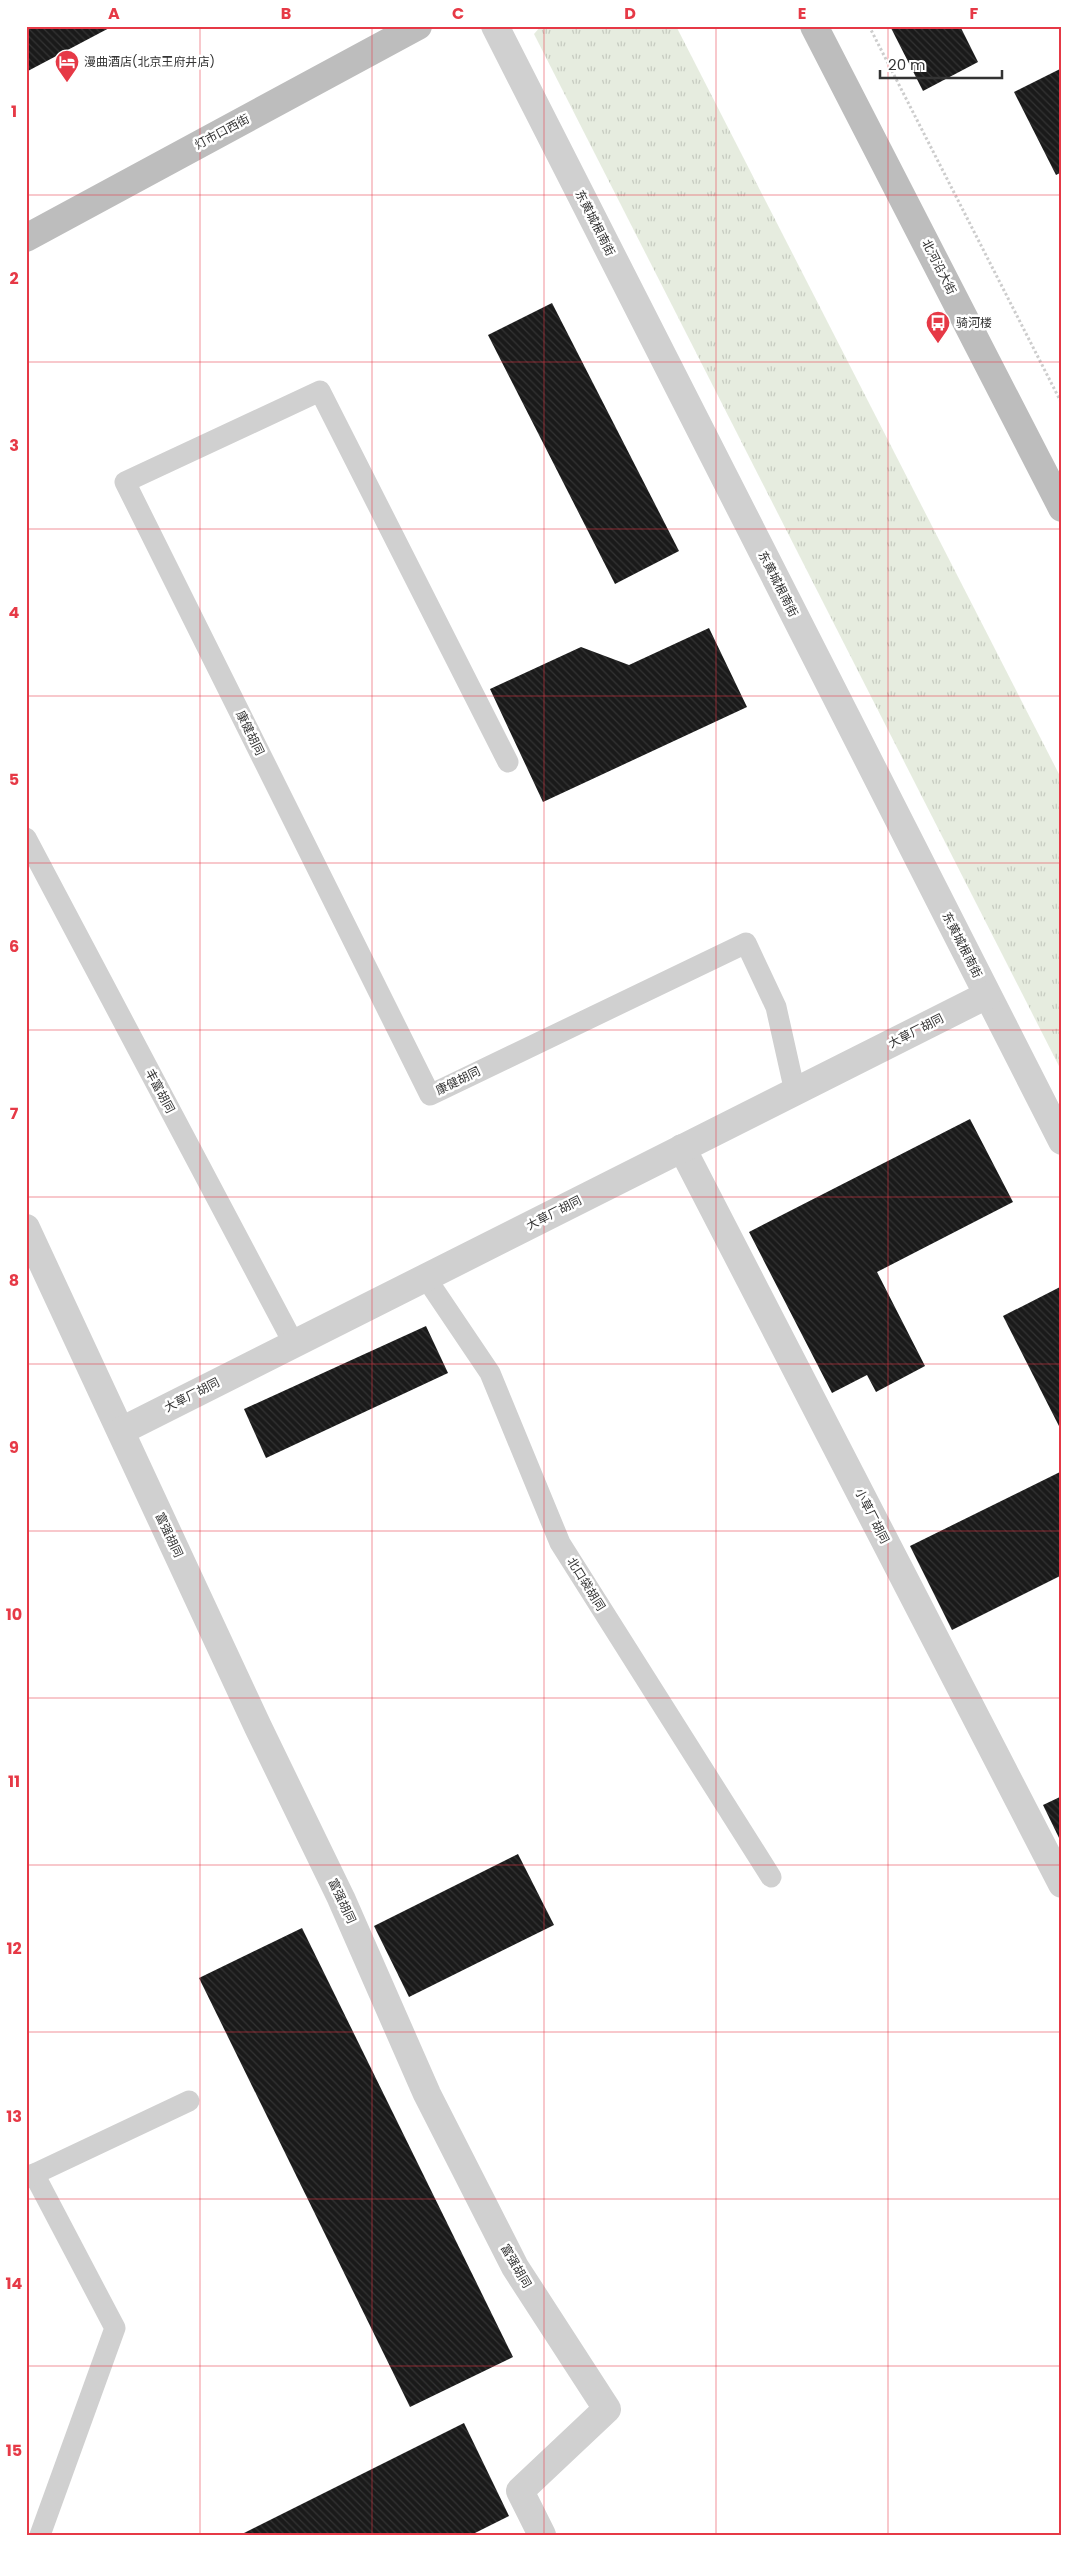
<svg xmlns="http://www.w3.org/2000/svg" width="1088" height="2561" font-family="Poppins,'Noto Sans SC',sans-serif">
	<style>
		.grass { fill: url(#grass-tufts) }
		.building { fill: url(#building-back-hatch) }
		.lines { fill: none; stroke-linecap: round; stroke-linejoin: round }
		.path { stroke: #cdcdcd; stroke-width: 3; stroke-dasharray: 2.5 2.5; stroke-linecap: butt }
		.lane { stroke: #d0d0d0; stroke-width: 21 }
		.street { stroke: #d0d0d0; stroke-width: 28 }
		.secondary { stroke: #bdbdbd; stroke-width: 28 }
		.grid { fill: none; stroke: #e63946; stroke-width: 1; stroke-opacity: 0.55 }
		.labels { text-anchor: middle; stroke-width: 5; stroke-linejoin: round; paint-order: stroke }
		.poi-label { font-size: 12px; fill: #333; stroke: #fff; text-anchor: start }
		.street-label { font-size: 12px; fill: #333; stroke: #fff }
		.neatline { fill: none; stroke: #e63946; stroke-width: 2 }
		.grid-label { font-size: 16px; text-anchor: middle; font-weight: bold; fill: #e63946 }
	</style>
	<defs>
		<pattern id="grass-tufts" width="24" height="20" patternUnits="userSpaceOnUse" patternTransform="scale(1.25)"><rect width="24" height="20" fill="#e6ecdf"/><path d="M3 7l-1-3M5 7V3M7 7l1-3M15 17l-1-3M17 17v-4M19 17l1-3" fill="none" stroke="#c6cbc0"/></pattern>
		<pattern id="building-back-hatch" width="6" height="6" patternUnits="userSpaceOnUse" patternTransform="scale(1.25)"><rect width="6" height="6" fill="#1a1a1a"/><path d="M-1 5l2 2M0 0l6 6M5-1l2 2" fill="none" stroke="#333"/></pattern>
	</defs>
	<rect width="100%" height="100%" fill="#fff"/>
	<path class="grass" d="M541,26h135l386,754v292l-528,-1038z"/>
	<g class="building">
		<path d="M26,26h87l-87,46z"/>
		<path d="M890,26h70l18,36 -55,29z"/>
		<path d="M1062,68v104l-6,3 -42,-83z"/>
		<path d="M552,303l127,248 -64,33 -127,-249z"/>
		<path d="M709,628l38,79 -204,95 -53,-113 91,-42 48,18z"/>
		<path d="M970,1119l43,83 -136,70 48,94 -49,26 -9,-17 -35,18 -83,-161z"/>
		<path d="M1062,1286v146l-59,-116z"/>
		<path d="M426,1326l22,47 -182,85 -22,-49z"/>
		<path d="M1062,1471v104l-110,55 -42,-84z"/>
		<path d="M1062,1796v48l-19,-39z"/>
		<path d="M518,1854l36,71 -145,72 -35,-71z"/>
		<path d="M302,1928l211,429 -103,50 -211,-429z"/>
		<path d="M464,2423l45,93 -38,19h-231z"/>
	</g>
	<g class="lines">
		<path class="path" d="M869,26l193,378"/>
		<g class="lane">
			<path d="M508,762l-188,-371 -195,91 305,613 316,-152 30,64 19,85"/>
			<path d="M26,838l268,506"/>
			<path d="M426,1278l64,95 70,170 211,334"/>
			<path d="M34,2174l81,154 -75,207"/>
			<path d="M26,2178l163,-77"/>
		</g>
		<g class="street">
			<path d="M495,26l567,1115"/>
			<path d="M682,1148l380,736"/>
			<path d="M26,1228l232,499 83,171 86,196 88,173 92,142 -87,82 22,44"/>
			<path d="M121,1431l866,-436"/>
		</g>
		<g class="secondary">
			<path d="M814,26l248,482"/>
			<path d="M26,238l392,-212"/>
		</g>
	</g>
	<path class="grid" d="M200,26v2509M372,26v2509M544,26v2509M716,26v2509M888,26v2509M26,195h1036M26,362h1036M26,529h1036M26,696h1036M26,863h1036M26,1030h1036M26,1197h1036M26,1364h1036M26,1531h1036M26,1698h1036M26,1865h1036M26,2032h1036M26,2199h1036M26,2366h1036"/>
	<defs>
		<symbol id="hotel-pin" viewBox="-11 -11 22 30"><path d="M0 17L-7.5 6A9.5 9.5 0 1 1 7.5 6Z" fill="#e63946" stroke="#fff"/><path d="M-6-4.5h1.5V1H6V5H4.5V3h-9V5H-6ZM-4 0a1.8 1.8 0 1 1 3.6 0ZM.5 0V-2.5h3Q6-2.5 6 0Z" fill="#fff"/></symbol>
		<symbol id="bus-pin" viewBox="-11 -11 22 30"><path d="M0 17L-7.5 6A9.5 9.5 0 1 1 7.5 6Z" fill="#e63946" stroke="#fff"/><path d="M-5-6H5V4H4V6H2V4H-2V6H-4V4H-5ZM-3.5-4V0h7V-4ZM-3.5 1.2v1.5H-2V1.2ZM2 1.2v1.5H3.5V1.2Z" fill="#fff"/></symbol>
	</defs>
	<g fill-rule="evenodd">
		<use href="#hotel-pin" x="53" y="48" width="28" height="38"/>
		<use href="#bus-pin" x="924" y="309" width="28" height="38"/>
	</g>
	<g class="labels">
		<g class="poi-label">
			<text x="84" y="66">漫曲酒店(北京王府井店)</text>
			<text x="956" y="327">骑河楼</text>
		</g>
		<g class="street-label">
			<text transform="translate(222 132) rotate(-28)" y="4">灯市口西街</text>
			<text transform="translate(595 223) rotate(63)" y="4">东黄城根南街</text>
			<text transform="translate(939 267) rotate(63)" y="4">北河沿大街</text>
			<text transform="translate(778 584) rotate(63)" y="4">东黄城根南街</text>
			<text transform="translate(250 733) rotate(64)" y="4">康健胡同</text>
			<text transform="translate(962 945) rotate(63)" y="4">东黄城根南街</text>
			<text transform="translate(916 1031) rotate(-27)" y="4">大草厂胡同</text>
			<text transform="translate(458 1081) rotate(-26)" y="4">康健胡同</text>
			<text transform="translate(160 1091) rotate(62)" y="4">丰富胡同</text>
			<text transform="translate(554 1213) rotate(-27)" y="4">大草厂胡同</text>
			<text transform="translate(192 1395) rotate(-27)" y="4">大草厂胡同</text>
			<text transform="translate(872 1516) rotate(63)" y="4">小草厂胡同</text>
			<text transform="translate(169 1535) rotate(65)" y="4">富强胡同</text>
			<text transform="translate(586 1584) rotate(58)" y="4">北口袋胡同</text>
			<text transform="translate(342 1901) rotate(65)" y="4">富强胡同</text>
			<text transform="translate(516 2266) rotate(60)" y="4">富强胡同</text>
		</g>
	</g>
	<rect width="1088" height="2561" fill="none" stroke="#ffffff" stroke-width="55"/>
	<path d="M880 70v8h122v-8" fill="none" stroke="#333333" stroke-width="2.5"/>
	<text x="888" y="70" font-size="15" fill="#333333" stroke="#ffffff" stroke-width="4" paint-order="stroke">20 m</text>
	<rect x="28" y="28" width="1032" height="2506" class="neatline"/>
	<g class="grid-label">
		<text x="114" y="19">A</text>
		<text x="286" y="19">B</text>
		<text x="458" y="19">C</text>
		<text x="630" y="19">D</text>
		<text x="802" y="19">E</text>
		<text x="974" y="19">F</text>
		<text x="14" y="117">1</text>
		<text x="14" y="284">2</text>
		<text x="14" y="451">3</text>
		<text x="14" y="618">4</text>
		<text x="14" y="785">5</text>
		<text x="14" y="952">6</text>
		<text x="14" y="1119">7</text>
		<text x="14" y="1286">8</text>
		<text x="14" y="1453">9</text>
		<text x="14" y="1620">10</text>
		<text x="14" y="1787">11</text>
		<text x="14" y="1954">12</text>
		<text x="14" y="2122">13</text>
		<text x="14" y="2289">14</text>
		<text x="14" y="2456">15</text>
	</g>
</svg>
